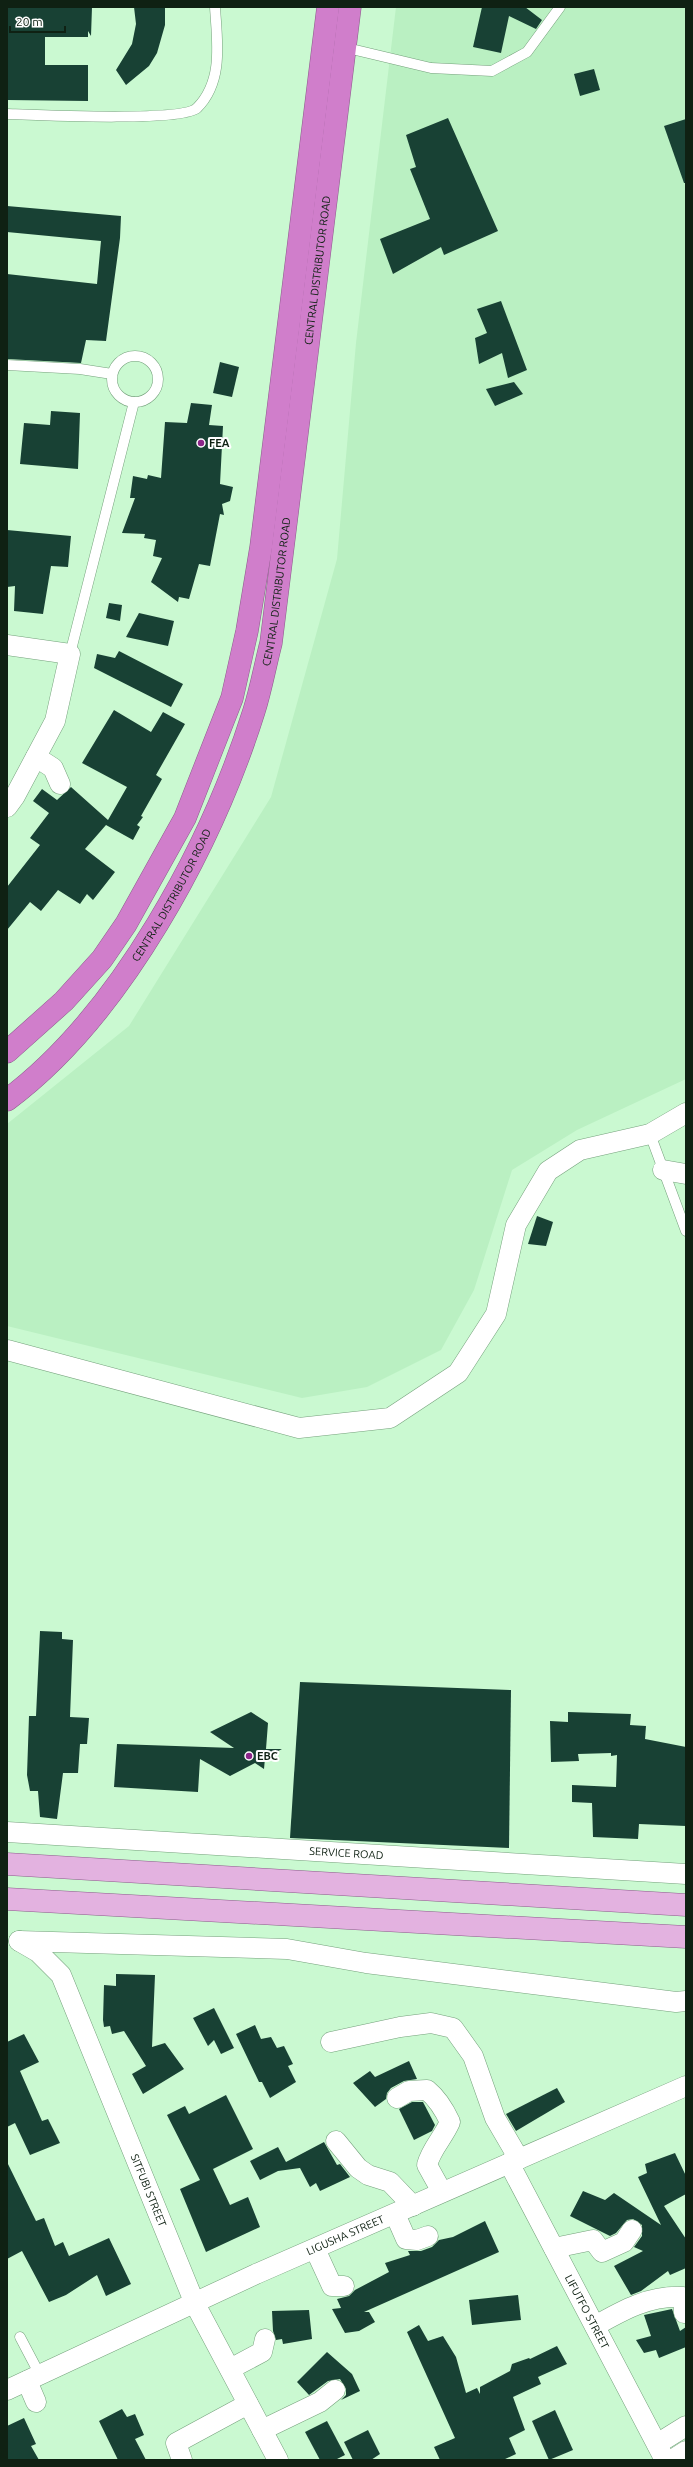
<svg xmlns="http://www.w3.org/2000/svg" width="693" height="2467" font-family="Ubuntu,sans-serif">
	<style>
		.built { fill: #baf0c2 }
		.building { fill: #184134 }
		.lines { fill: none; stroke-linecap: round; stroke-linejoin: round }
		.lane-casing { stroke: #75a17c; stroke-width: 11 }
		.street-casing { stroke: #75a17c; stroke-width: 21 }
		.primary-casing { stroke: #8c5d8b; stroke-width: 23 }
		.highway-casing { stroke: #8c5d8b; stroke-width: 23 }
		.lane { stroke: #fff; stroke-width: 10 }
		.street { stroke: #fff; stroke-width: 20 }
		.primary { stroke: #e3b2e0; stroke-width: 22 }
		.highway { stroke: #d07ecb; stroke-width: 22 }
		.poi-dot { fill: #8c2489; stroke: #fff; stroke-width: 1.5 }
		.labels { text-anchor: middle; stroke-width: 4; stroke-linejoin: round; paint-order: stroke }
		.street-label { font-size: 11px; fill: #0f2113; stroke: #fff }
		.poi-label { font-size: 11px; font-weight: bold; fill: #0f2113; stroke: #fff; text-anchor: start }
	</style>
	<rect width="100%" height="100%" fill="#caf9d1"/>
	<path class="built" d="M396,7h290v1072l-109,51 -65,40 -38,120 -33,60 -74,37 -65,11 -295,-72v-202l122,-98 142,-229 66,-238 19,-216z"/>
	<g class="building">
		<path d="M7,7h85l-1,29 -3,-5v6h-43v28h43v36l-81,-1z"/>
		<path d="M134,7h31v18l-8,28 -8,13 -23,19 -10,-15 16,-26 4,-20z"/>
		<path d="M482,7h43l17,13 -6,9 -27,-13 -8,37 -28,-6z"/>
		<path d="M594,69l6,21 -20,6 -6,-22z"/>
		<path d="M448,118l50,113 -54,24 -3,-8 -48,27 -13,-35 50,-20 -20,-50 6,-2 -10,-32z"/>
		<path d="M686,119v64h-2l-20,-57z"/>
		<path d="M7,206l114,10 -1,22 -14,103 -20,-1 -5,23 -74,-4v-85l90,10 4,-43 -94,-9z"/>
		<path d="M501,301l26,69 -19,8 -6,-25 -23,11 -4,-26 12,-5 -10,-24z"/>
		<path d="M220,362l19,5 -7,30 -19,-4z"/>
		<path d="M514,382l9,12 -28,12 -9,-17z"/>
		<path d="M191,403l21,2 -3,20 14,1 -3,58 13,3 -3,14 -8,3 2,11 -4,-1 -10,52 -11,-2 -10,35 -10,-2 -1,5 -27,-20 11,-24 -9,-2 3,-16 -12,-2 1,-4 -23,-1 13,-35h-5l3,-22 14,3 1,-4 13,3 4,-56 22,1z"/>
		<path d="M51,411l29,2 -2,56 -58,-5 4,-41 26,2z"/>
		<path d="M7,530l64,6 -3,31 -17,-1 -8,48 -29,-3 1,-25 -8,1z"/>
		<path d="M109,603l13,2 -2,16 -14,-3z"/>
		<path d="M139,613l35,8 -6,25 -42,-9z"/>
		<path d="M119,651l64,33 -12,23 -77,-39 3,-14 18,4z"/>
		<path d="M114,710l37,22 12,-20 22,12 -29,51 6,4 -21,37 2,1 -6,8 3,2 -7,13 -27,-15 -21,24 30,23 -22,28 -6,-6 -7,10 -22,-14 -17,21 -11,-9 -23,28v-43l33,-42 -10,-7 19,-25 -16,-12 9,-12 15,11 14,-13 37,33 19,-33 -45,-24z"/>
		<path d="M537,1216l16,6 -7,24 -18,-2z"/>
		<path d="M40,1631l22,1v7l11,1 -3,77 19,1 -2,26h-7l-2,29h-15l-6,46 -17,-2 -2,-26h-8l-3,-16 2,-59h7z"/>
		<path d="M300,1682l211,8 -2,158 -219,-10z"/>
		<path d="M251,1712l17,11 -2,26h16l-17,9 -1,11 -9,-6 -25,13 -30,-17 -2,33 -84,-5 3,-43 117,4 -24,-16z"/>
		<path d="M568,1712l63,2 -1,11 16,1 -1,13 41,8v79l-47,-2 -1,15 -45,-2 -1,-34 -20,-1v-17l44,2 1,-32 -6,1v-3l-33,1 1,7 -28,1 -1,-41 18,1z"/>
		<path d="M116,1974l39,1 -3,72 13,-4 19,26 -41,25 -11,-20 14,-8 -22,-35 -12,3 -2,-8 -6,1 -1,-7 1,-35 12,1z"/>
		<path d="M214,2008l20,40 -13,6 -7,-14 -6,6 -15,-28z"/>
		<path d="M255,2025l6,14 10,-2 6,11 7,-2 9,18 -5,2 8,16 -26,16 -8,-16h-3l-23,-48z"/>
		<path d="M24,2034l15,28 -19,9 22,50 6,-2 12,24 -30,12 -15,-32 -8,4v-85z"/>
		<path d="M409,2061l8,18 -13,2 -13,7 -4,5 -1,6 -11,8 -22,-24 17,-12 5,6z"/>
		<path d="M557,2088l8,14 -49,29 -10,-17z"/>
		<path d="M226,2095l27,54 -40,20 17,36 18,-8 12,30 -54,25 -26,-63 20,-9 -33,-65 18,-9 4,8z"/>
		<path d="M412,2102h11l12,23 -3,6 -18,9 -15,-31z"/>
		<path d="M324,2142l13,23 3,-1 10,13 -30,14 -4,-8 -6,4 -10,-19 -22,3 -18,9 -10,-19 28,-14 8,15z"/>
		<path d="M675,2153l11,23v18l-22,12 22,33v29l-16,7 -2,-4 -27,20 -10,4 -17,-29 29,-15 -9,-4 8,-11v-11l-9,-6 -6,1 -11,13 -6,3 -40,-20 13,-25 22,9 9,-7 47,32 -23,-48 9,-4 -2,-9z"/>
		<path d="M7,2162l29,59 8,-3 11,28 8,-4 6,14 40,-18 22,46 -25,12 -9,-21 -31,20 -17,7 -27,-51 -15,8z"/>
		<path d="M485,2221l14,31 -135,60h5l6,10 -16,9 -14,2 -13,-24 9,-1 -4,-9 12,-3 6,-6 34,-18 -4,-9 25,-8 -2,-4h13l11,-4 7,-7 14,-3z"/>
		<path d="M518,2295l3,25 -49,5 -3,-25z"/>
		<path d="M672,2309l8,22 6,-4v20l-27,11 -3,-8 -12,3 -8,-13 15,-4 -7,-21z"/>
		<path d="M309,2310l3,29 -29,5 -1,-5 -6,1 -3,-9 -1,-20z"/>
		<path d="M419,2325l9,16 15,-5 13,21 10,36 11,-5 3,6v-7l30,-16 2,-7 17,-6 1,1 27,-13 10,18 -29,13 3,7 -28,13 12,33 -16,8 7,16 -13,6h-63l-6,-13 21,-9 -48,-106z"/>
		<path d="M327,2352l25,22 8,17 -19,9 5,-5v-6l-6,-10 -12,2 -19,14 -12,-13z"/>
		<path d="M122,2409l5,8 8,-3 9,21 -9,4 11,21h-28l-19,-39z"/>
		<path d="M555,2410l18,40 -24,10 -17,-39z"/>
		<path d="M24,2418l12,26 -5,2 8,14h-32v-34z"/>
		<path d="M327,2421l18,34 -10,5h-15l-15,-28z"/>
		<path d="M368,2430l12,24 -9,6h-18l-9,-18z"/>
	</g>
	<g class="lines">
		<defs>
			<g id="lane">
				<path d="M343,47l88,21 61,3 35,-19 33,-45"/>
				<path d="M7,114c28,1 175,8 190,-6 27,-27 20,-67 18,-101"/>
				<circle cx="135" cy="379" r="23"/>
				<path d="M7,365l73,4 32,5"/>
				<path d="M70,654l64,-252"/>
				<path d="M650,1134l36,97"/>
				<path d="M20,2337l20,38"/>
			</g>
			<g id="street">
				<path d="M7,645l63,9 -15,67 -40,75 -8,11"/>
				<path d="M36,757l17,11 7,16"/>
				<path d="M663,1170l23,4"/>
				<path d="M7,1350l292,78 91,-10 68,-45 38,-59 20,-89 32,-54 32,-21 70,-16 36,-21"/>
				<path id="s1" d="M7,1832l679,42"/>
				<path d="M19,1941l268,8 79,14 310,39 10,-1"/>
				<path id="s2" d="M19,1941l19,11 23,23 134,329 83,156"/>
				<path d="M331,2042l69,-15 31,-4 22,5 20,28 22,62 24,41"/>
				<path d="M397,2098l12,-7 18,-1c11,9 17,19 23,32 -7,16 -19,27 -23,43l15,27"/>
				<path d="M336,2141l22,27 10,7 22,7 23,24"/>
				<path id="s3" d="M509,2163l156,297"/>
				<path d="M395,2214l11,25 11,1 11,-4"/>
				<path d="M554,2248l39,-8 9,12 22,-10 8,-12"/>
				<path d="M315,2249l17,37h12"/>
				<path d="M595,2326c28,-16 55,-31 88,-29l1,16"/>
				<path d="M230,2369l32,-17 3,-13"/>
				<path d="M27,2381l9,21"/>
				<path id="s4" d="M7,2390l249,-116 430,-188"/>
				<path d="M262,2430l58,-28 15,-12"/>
				<path d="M657,2444l29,-18"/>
				<path d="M182,2460l-6,-17 72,-39"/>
				<path d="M672,2460l14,-9"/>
			</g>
			<g id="primary">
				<path d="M7,1864l679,41"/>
				<path d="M7,1899l679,38"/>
			</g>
			<g id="highway">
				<path d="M7,1052l57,-51 38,-42 24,-35 59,-106 47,-120 15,-67 14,-84 67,-540"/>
				<path id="s5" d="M7,1100c114,-85 205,-255 247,-389 7,-22 11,-45 17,-68l79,-636"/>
			</g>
		</defs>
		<use href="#lane" class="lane-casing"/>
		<use href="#street" class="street-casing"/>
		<use href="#primary" class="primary-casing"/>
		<use href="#highway" class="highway-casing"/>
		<use href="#lane" class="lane"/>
		<use href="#street" class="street"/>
		<use href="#primary" class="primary"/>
		<use href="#highway" class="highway"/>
	</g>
	<g class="poi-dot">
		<circle cx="201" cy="443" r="4"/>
		<circle cx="249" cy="1756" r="4"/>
	</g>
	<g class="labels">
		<g class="street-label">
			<text dy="4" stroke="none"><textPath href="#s5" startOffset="913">CENTRAL DISTRIBUTOR ROAD</textPath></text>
			<text dy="4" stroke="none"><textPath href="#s5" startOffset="589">CENTRAL DISTRIBUTOR ROAD</textPath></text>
			<text dy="4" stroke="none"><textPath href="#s5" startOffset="265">CENTRAL DISTRIBUTOR ROAD</textPath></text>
			<text dy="4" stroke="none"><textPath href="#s1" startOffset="340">SERVICE ROAD</textPath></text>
			<text dy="4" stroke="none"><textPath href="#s2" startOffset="287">SITFUBI STREET</textPath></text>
			<text dy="4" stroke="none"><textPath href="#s4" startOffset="372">LIGUSHA STREET</textPath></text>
			<text dy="4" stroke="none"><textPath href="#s3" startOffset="168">LIFUTFO STREET</textPath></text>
		</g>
		<g class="poi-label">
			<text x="209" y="447">FEA</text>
			<text x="257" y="1760">EBC</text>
		</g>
	</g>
	<rect width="693" height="2467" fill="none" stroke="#0f2113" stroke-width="16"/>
	<path d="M10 26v6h55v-6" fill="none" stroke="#0f2113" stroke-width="2"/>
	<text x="16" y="26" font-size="12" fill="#0f2113" stroke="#ffffff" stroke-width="3" paint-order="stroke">20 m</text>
</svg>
